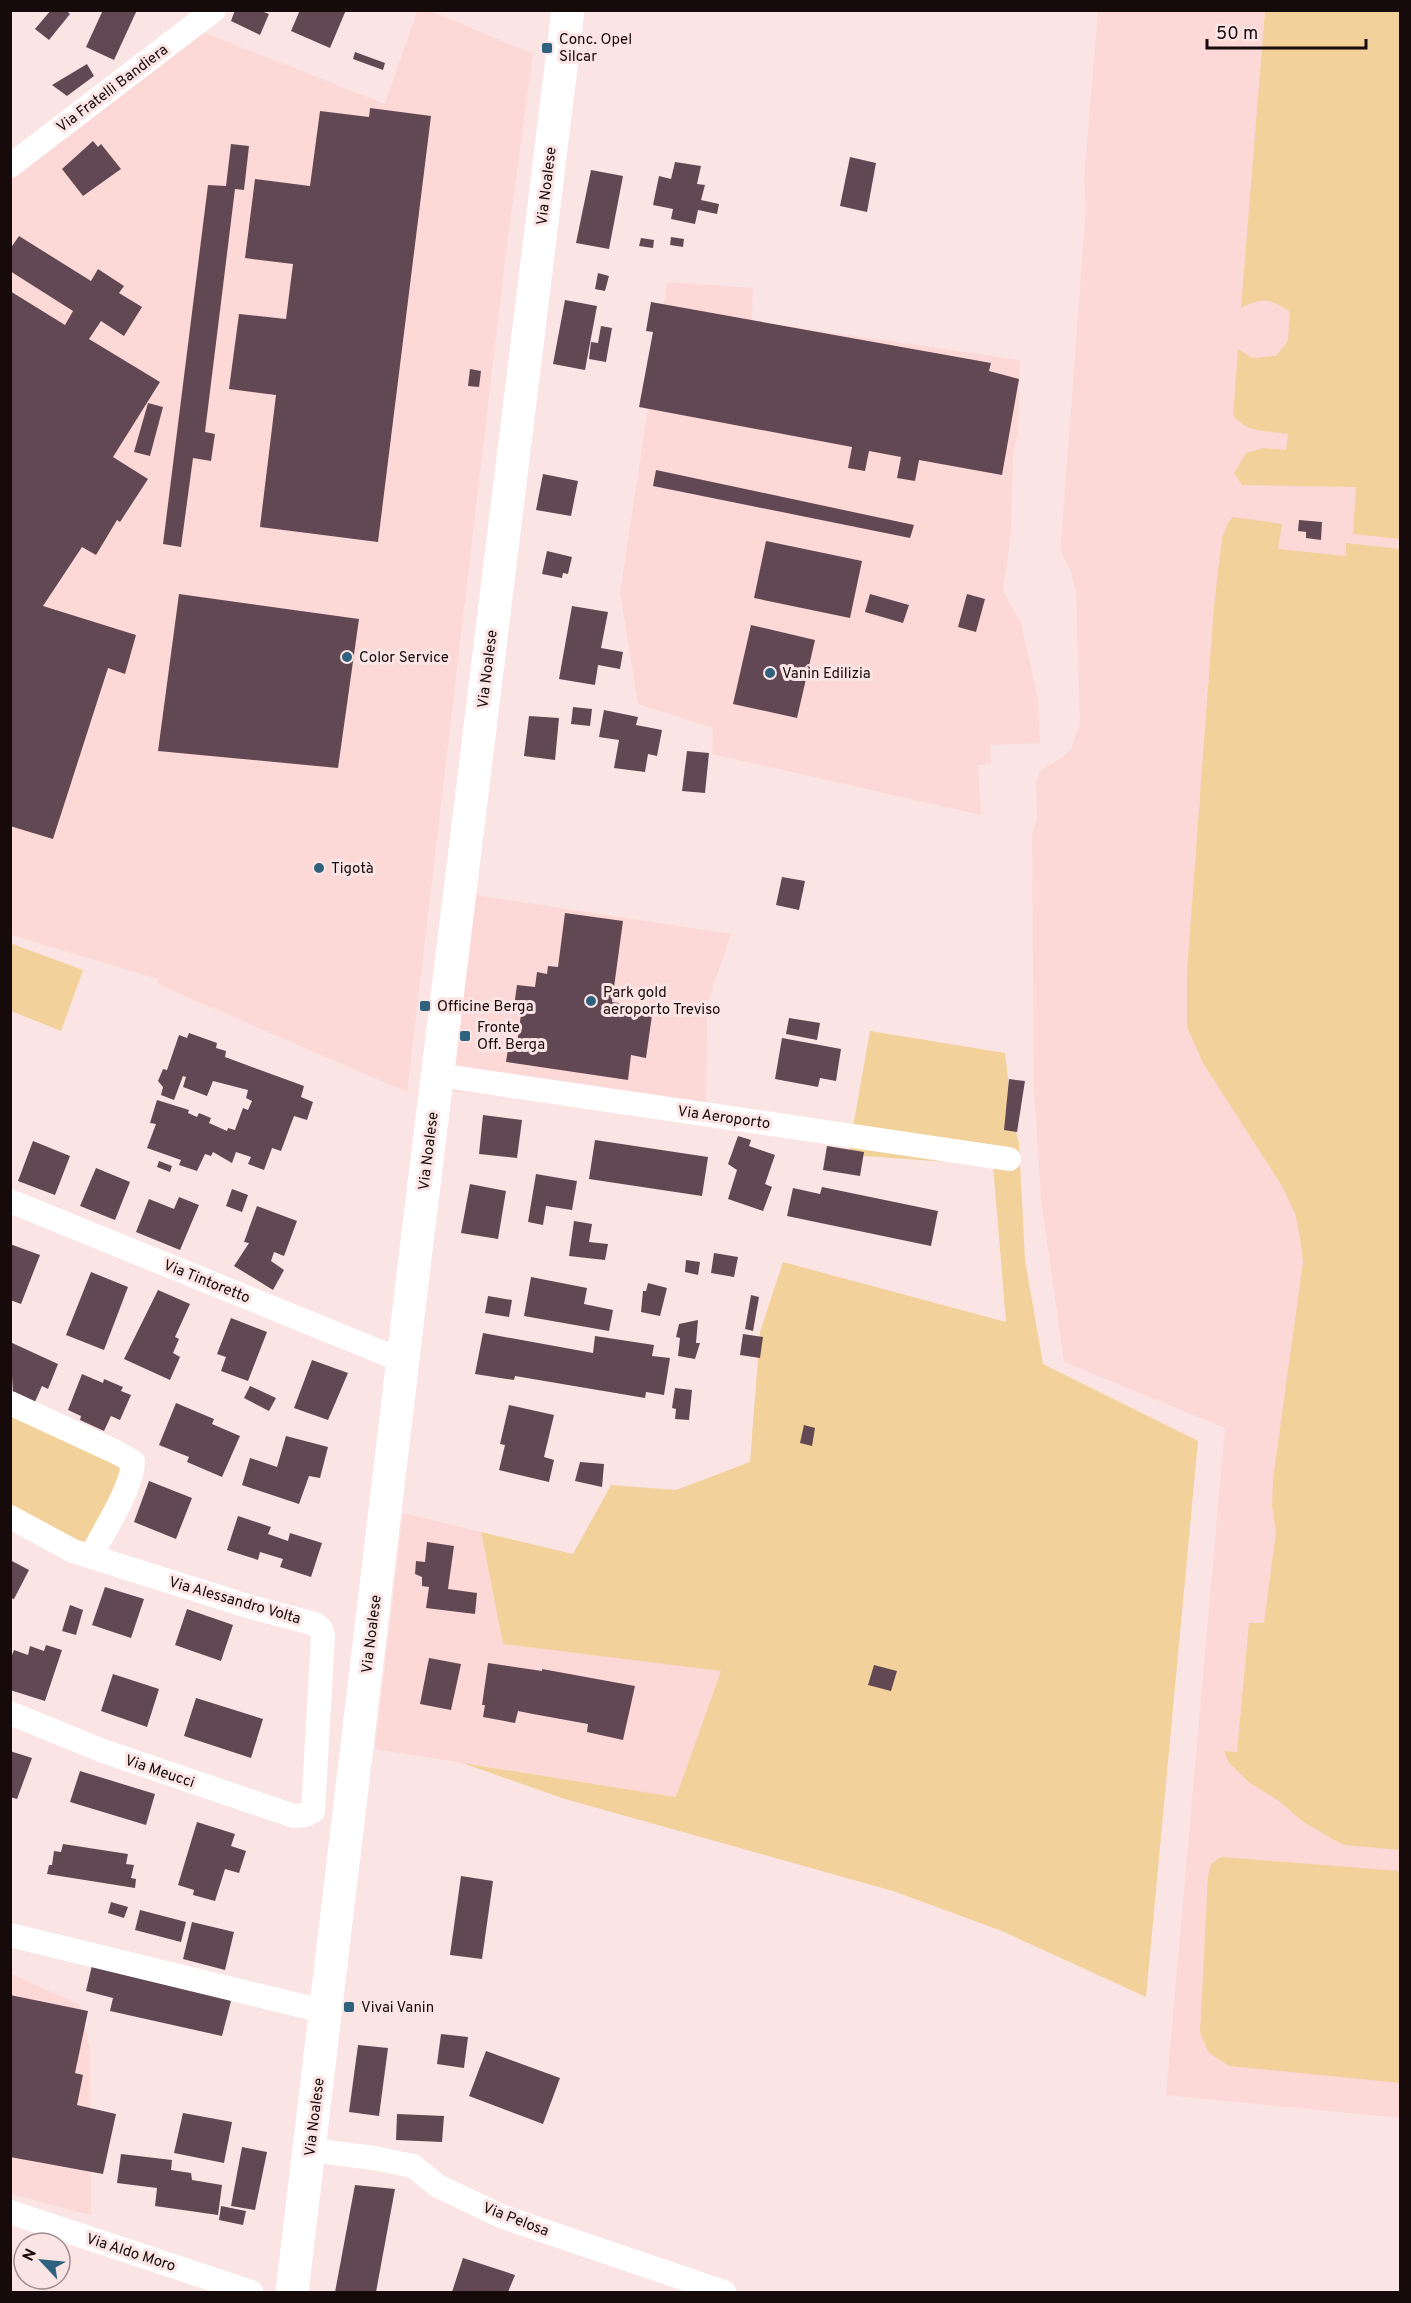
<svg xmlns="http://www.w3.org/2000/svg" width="1411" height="2303" font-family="Overpass,sans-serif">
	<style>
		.built { fill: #fcd9d7 }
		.green { fill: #f2d19b }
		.building { fill: #624853 }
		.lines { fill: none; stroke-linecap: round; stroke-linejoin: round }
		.minor { stroke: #fff; stroke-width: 24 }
		.primary { stroke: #fff; stroke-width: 33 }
		.poi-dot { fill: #2f627f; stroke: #fbe5e4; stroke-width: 2 }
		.labels { text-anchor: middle; stroke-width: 6; stroke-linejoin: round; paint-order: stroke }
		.poi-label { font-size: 15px; fill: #160a0a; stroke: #fbe5e4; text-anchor: start }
		.street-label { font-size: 15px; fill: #160a0a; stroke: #fbe5e4 }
	</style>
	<rect width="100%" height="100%" fill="#fbe5e4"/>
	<g class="built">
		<path d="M417,11h14l102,43 -27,198 -99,840 -250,-108 1,-5 -147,-44v-775l179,-133 195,77z"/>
		<path d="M1098,11h302v2107l-234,-23 59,-667 -161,-66 -23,-162 -7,-113 -2,-252 5,-16 -1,-35 4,-13 24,-15 7,-7 9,-24 -4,-133 -6,-23 -8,-14 -1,-12 25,-335 -2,-29z"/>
		<path d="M667,282l86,6 -1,33 268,39 -2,73 -5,21 -2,81 -8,56 18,32 17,77 2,43 -50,2 1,19 -13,1 3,50 -269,-61 1,-26 -75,-24 -18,-111z"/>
		<path d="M476,895l255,39 -24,70 -1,115 -254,-28z"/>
		<path d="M403,1513l78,19 22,112 218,27 -45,126 -301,-48z"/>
		<path d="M10,1973l70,32 10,43 1,167 -80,-21z"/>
	</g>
	<g class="green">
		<path d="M1265,11h135v528l-47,-5 3,-47 -114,-2 -8,-12 12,-20 17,-5 23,2 2,-16c-21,-4 -41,0 -55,-19l5,-66 14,9 24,-2 12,-15 2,-29c-22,-14 -25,-15 -49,-4z"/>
		<path d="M1233,517l49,7 -4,25 68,7v-13l54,6v1301l-55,-5 -11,-5 -32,-19 -23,-20 -29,-18 -21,-20 -5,-12 13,1 12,-129h15l12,-91 -4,-26 1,-27 30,-217 -3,-24 -5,-25 -13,-27 -79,-123 -16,-36v-55l27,-366 8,-68 6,-15z"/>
		<path d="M10,943l73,27 -22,61 -50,-20z"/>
		<path d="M870,1031l135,22 8,69 6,21 6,117 18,104 155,77 -52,556 -144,-66 -109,-40 -328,-92 -103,-36 214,34 45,-126 -218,-27 -22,-112 92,22 38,-69 65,5 74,-28 10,-130 23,-70 223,60 -13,-157 -145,-10z"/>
		<path d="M10,1413l110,52 8,7 -40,77 -77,-40z"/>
		<path d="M1221,1857l179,14v212l-171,-17 -20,-13 -9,-20 8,-158 3,-11z"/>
	</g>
	<g class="building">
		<path d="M51,10h15l4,4 -21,26 -14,-11z"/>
		<path d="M103,10h34l-23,50 -28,-13z"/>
		<path d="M235,10h24l10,4 -9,21 -29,-14z"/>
		<path d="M300,10h46l-16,38 -39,-17z"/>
		<path d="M355,52l30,11 -2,7 -30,-11z"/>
		<path d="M87,64l7,12 -27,20 -15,-11z"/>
		<path d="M370,108l61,8 -53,426 -118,-15 16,-132 -47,-6 10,-75 47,5 7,-55 -48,-6 10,-79 55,7 10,-75 49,6z"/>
		<path d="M93,141l5,6 3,-3 20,25 -38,27 -21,-27z"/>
		<path d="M231,144l18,2 -5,44 -9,-1 -30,243 10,2 -4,27 -18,-3 -12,89 -18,-3 45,-359 18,1z"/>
		<path d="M850,157l26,6 -9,49 -27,-6z"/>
		<path d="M675,162l26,4 -4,18 8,1 -4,15 18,4 -2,10 -19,-4 -3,14 -24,-5 2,-10 -20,-4 6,-29 12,3z"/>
		<path d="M591,170l32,6 -14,73 -33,-6z"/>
		<path d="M19,236l72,45 7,-12 26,17 -5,7 23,14 -18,29 -23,-15 -12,18 71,43 -47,75 35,22 -28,43 -3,-2 -21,35 -14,-8 -39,59 93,29 -11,39 -17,-6 -55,171 -43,-13v-535l55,34 8,-14 -63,-40v-22z"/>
		<path d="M671,237l13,2 -1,8 -13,-2z"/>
		<path d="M641,238l13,2 -1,8 -14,-2z"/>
		<path d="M598,273l11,3 -4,15 -10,-2z"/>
		<path d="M565,300l32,6 -12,64 -32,-6z"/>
		<path d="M651,302l340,61 -2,8 30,8 -17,96 -83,-15 -4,21 -18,-3 4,-21 -32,-6 -4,20 -17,-3 4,-21 -213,-40 14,-75 -7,-1z"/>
		<path d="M601,326l11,2 -6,34 -17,-3 2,-17 7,1z"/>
		<path d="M470,369l11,2 -2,16 -11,-1z"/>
		<path d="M148,403l15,4 -13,49 -16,-4z"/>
		<path d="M656,470l258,55 -4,13 -257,-52z"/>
		<path d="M543,474l35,7 -7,35 -35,-6z"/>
		<path d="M1299,520l23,2 -1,18 -15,-2v-6l-8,-1z"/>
		<path d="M766,541l96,20 -12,57 -96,-20z"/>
		<path d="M547,551l25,6 -4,17 -5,-1 -1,5 -20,-4z"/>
		<path d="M179,594l180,25 -21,149 -180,-17z"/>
		<path d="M870,594l39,11 -6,18 -38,-11z"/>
		<path d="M967,594l18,5 -9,33 -18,-5z"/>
		<path d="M572,606l36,6 -7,36 22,4 -3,17 -22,-4 -3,20 -36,-6z"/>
		<path d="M751,625l64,15 -18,78 -64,-14z"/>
		<path d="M573,707l19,2 -2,17 -19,-2z"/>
		<path d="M604,710l34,7 -2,8 26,5 -5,26 -9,-2 -3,18 -31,-4 5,-28 -20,-3z"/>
		<path d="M529,716l30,2 -4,42 -31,-4z"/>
		<path d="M687,751l22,2 -4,40 -23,-2z"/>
		<path d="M782,877l23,4 -6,29 -23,-5z"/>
		<path d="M565,913l58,8 -11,81 41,6 -7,50 -15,-3 -3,25 -122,-18 3,-19 8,1 5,-37 -8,-1 3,-21 18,2 2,-15 10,2 1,-8 10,1z"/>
		<path d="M789,1018l31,5 -3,17 -31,-6z"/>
		<path d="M189,1033l28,10 -1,5 10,3 -1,6 79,29 -3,11 12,5 -6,18 -13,-4 -13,35 -9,-3 -8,22 -16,-6 3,-7 -15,-5 -4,11 -19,-11 -2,4 -6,-2 -8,17 -18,-6 2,-5 -34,-12 9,-24 -6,-1 7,-23 32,10 -1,3 9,4 2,-4 12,5 -2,5 18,8 1,-3 7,2 8,-22 5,2 4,-9 -6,-3 2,-8 -35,-9 -6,15 -24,-9 3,-10 -3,-1 -9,24 -13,-5 2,-8 -5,-6 5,-12 4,1 12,-35 8,3z"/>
		<path d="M782,1038l59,11 -5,32 -16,-3 -2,9 -43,-8z"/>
		<path d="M1009,1079l16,2 -8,51 -13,-2z"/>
		<path d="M483,1115l39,5 -5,38 -38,-4z"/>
		<path d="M738,1136l13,4 -2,6 26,9 -10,29 7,3 -9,24 -35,-12 9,-29 -9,-6z"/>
		<path d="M595,1140l113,17 -6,39 -113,-17z"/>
		<path d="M33,1141l37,15 -15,39 -37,-14z"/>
		<path d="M827,1146l37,6 -4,24 -37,-6z"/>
		<path d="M159,1161l13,5 -2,6 -13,-5z"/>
		<path d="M96,1168l34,14 -15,38 -35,-14z"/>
		<path d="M536,1174l41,7 -5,29 -26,-4 -3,19 -15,-3z"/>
		<path d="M470,1184l36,7 -8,48 -37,-6z"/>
		<path d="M822,1187l116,24 -7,35 -144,-30 6,-28 27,6z"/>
		<path d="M232,1189l16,6 -6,17 -16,-6z"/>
		<path d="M179,1197l20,8 -19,45 -44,-18 13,-33 25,10z"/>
		<path d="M257,1206l40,15 -13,35 -10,-4 -3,9 13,9 -11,20 -39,-24 15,-23 -5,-1z"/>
		<path d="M574,1221l18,3 -3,18 19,2 -3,16 -36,-4z"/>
		<path d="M10,1244l30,11 -19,49 -11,-4z"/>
		<path d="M714,1253l24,4 -4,20 -23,-4z"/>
		<path d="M686,1260l14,2 -2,13 -13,-3z"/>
		<path d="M91,1272l37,15 -24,63 -38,-15z"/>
		<path d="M531,1277l56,11 -3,16 29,6 -4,21 -85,-15z"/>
		<path d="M648,1283l19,5 -7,28 -19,-4 2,-21h3z"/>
		<path d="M158,1290l32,14 -15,33 4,2 -6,14 7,4 -10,23 -46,-21z"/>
		<path d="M751,1295l8,2 -6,34 -8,-2z"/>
		<path d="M488,1296l24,4 -3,17 -24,-4z"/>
		<path d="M231,1318l36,14 -19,49 -27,-10 5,-14 -9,-3z"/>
		<path d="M698,1320l-2,23h4l-5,16 -17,-3 2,-18 -4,-1 3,-13z"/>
		<path d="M483,1333l110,20 2,-17 59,9 -2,11 18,2 -6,37 -18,-3 -1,6 -130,-22 -1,4 -39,-6z"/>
		<path d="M743,1334l20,3 -3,21 -20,-3z"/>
		<path d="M10,1342l48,22 -10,25 -6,-3 -8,18 -21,-10z"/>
		<path d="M312,1360l36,13 -20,47 -34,-12z"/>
		<path d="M82,1374l21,9 1,-4 19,8 -2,4 10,4 -11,25 -9,-4 -7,15 -24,-11 1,-4 -13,-6z"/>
		<path d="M250,1386l26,12 -7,13 -25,-13z"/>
		<path d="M675,1388l17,2 -3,30 -14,-1 1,-10 -4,-1z"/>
		<path d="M176,1403l38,16 -2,5 28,12 -18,41 -35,-15 2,-5 -30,-12z"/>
		<path d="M509,1405l45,10 -10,42 10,3 -5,22 -50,-12 6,-25 -5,-1z"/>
		<path d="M804,1425l11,3 -3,18 -12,-3z"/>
		<path d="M286,1436l42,11 -8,31 -11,-2 -10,28 -57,-19 8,-27 27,9z"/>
		<path d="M580,1462l24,2 -2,23 -27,-6z"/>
		<path d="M149,1481l43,17 -16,41 -42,-17z"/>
		<path d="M238,1516l33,11 -3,7 20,7 2,-8 32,10 -11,34 -31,-10 3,-8 -23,-7 -2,8 -31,-10z"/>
		<path d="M427,1542l27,4 -6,43 29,4 -2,21 -49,-6 3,-21 -7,-1v-9l-7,-3 1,-13 9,1z"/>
		<path d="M10,1560l19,10 -15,29 -4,-1z"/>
		<path d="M105,1587l39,12 -13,39 -39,-13z"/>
		<path d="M70,1605l13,5 -7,25 -14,-4z"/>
		<path d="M187,1609l46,16 -12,36 -46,-16z"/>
		<path d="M46,1645l16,5 -17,51 -35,-11v-30l4,-10 14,5 2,-9 14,5z"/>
		<path d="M429,1658l32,6 -10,46 -31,-6z"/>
		<path d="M488,1663l54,8v-2l93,17 -12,54 -36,-8 1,-8 -55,-10 -15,-3 -3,12 -32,-6 2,-12h-3z"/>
		<path d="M874,1665l23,6 -6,20 -23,-6z"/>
		<path d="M113,1674l46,15 -12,38 -46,-16z"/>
		<path d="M196,1698l67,21 -12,39 -67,-22z"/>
		<path d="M10,1751l22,7 -15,41 -7,-2z"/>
		<path d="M80,1771l75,23 -9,31 -76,-23z"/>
		<path d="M197,1822l38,12 -4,12 15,5 -7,22 -14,-4 -10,32 -22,-6 1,-5 -16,-5z"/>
		<path d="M63,1844l65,10 -2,10 8,1 -3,13 5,1 -1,9 -88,-14 2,-9h3l2,-14 7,1z"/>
		<path d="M461,1876l32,5 -11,78 -32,-4z"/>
		<path d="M111,1902l17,5 -4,11 -16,-5z"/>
		<path d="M140,1910l46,12 -5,20 -46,-12z"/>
		<path d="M192,1922l42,10 -9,38 -42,-11z"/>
		<path d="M93,1961l140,32 -11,43 -112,-25 3,-13 -27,-7z"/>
		<path d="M10,1995l78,16 -13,62 8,2 -6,30 39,9 -13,60 -93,-17z"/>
		<path d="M441,2034l27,3 -4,31 -27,-4z"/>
		<path d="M358,2045l30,3 -9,68 -30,-4z"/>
		<path d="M486,2051l74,27 -17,46 -74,-28z"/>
		<path d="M183,2113l49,9 -8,41 -50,-10z"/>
		<path d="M397,2114l47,2 -2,26 -46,-2z"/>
		<path d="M242,2147l25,5 -12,58 -24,-4z"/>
		<path d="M121,2154l51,6 -1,10 20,3 1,7 30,5 -4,30 -63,-9 2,-18 -40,-5z"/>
		<path d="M355,2185l40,4 -19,103h-41z"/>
		<path d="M221,2206l25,5 -3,14 -24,-5z"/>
		<path d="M463,2258l52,17 -7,17h-56z"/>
	</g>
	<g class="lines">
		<g class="minor">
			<path d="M10,166l204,-156"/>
			<path d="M438,1075l571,84"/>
			<path d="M10,1201l393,160"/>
			<path d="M10,1403l108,50 15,9c-1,27 -30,70 -42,94"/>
			<path d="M10,1517l63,34 178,56 64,17 6,5 2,7 -10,175"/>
			<path d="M10,1713l93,38 191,65 11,-1 8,-4"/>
			<path d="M10,1935l317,77"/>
			<path d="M310,2150l64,8 39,8 25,20 65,31 221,75"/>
			<path d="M10,2212l241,80"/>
		</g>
		<path class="primary" d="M292,2292l124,-1042 152,-1240"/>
	</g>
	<g class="poi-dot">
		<rect x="541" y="42" width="12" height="12" rx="3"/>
		<circle cx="347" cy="657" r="6"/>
		<circle cx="770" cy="673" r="6"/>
		<circle cx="319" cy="868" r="6"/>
		<circle cx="591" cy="1001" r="6"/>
		<rect x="419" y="1000" width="12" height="12" rx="3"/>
		<rect x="459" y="1030" width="12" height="12" rx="3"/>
		<rect x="343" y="2001" width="12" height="12" rx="3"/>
	</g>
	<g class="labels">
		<g class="poi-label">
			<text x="559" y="44">Conc. Opel<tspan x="559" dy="17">Silcar</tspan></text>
			<text x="359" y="662">Color Service</text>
			<text x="782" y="678">Vanin Edilizia</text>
			<text x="331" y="873">Tigotà</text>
			<text x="603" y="997">Park gold<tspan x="603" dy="17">aeroporto Treviso</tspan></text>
			<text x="437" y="1011">Officine Berga</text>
			<text x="477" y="1032">Fronte<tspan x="477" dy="17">Off. Berga</tspan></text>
			<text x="361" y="2012">Vivai Vanin</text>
		</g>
		<g class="street-label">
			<text transform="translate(112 88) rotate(-37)" y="5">Via Fratelli Bandiera</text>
			<text transform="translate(546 186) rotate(-83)" y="5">Via Noalese</text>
			<text transform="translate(487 669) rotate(-83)" y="5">Via Noalese</text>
			<text transform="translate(724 1117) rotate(8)" y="5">Via Aeroporto</text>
			<text transform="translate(428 1151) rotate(-83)" y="5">Via Noalese</text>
			<text transform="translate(207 1281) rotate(22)" y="5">Via Tintoretto</text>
			<text transform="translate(235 1600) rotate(16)" y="5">Via Alessandro Volta</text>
			<text transform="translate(371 1634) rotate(-83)" y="5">Via Noalese</text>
			<text transform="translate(160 1771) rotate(19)" y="5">Via Meucci</text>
			<text transform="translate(314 2117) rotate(-83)" y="5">Via Noalese</text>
			<text transform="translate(516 2219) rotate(21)" y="5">Via Pelosa</text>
			<text transform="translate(131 2252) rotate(18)" y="5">Via Aldo Moro</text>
		</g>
	</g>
	<rect width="1411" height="2303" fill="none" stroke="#160a0a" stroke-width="24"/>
	<g transform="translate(42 2261) rotate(296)"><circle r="28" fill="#fbe5e4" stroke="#9f8d8d" stroke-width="1.5"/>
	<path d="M0-4.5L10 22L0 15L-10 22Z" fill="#2f627f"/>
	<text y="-9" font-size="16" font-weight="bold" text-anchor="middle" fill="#160a0a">N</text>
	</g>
	<path d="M1207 39v9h159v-9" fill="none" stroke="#160a0a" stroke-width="3"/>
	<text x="1216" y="39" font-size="18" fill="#160a0a" stroke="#fbe5e4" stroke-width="4.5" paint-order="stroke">50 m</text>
</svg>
